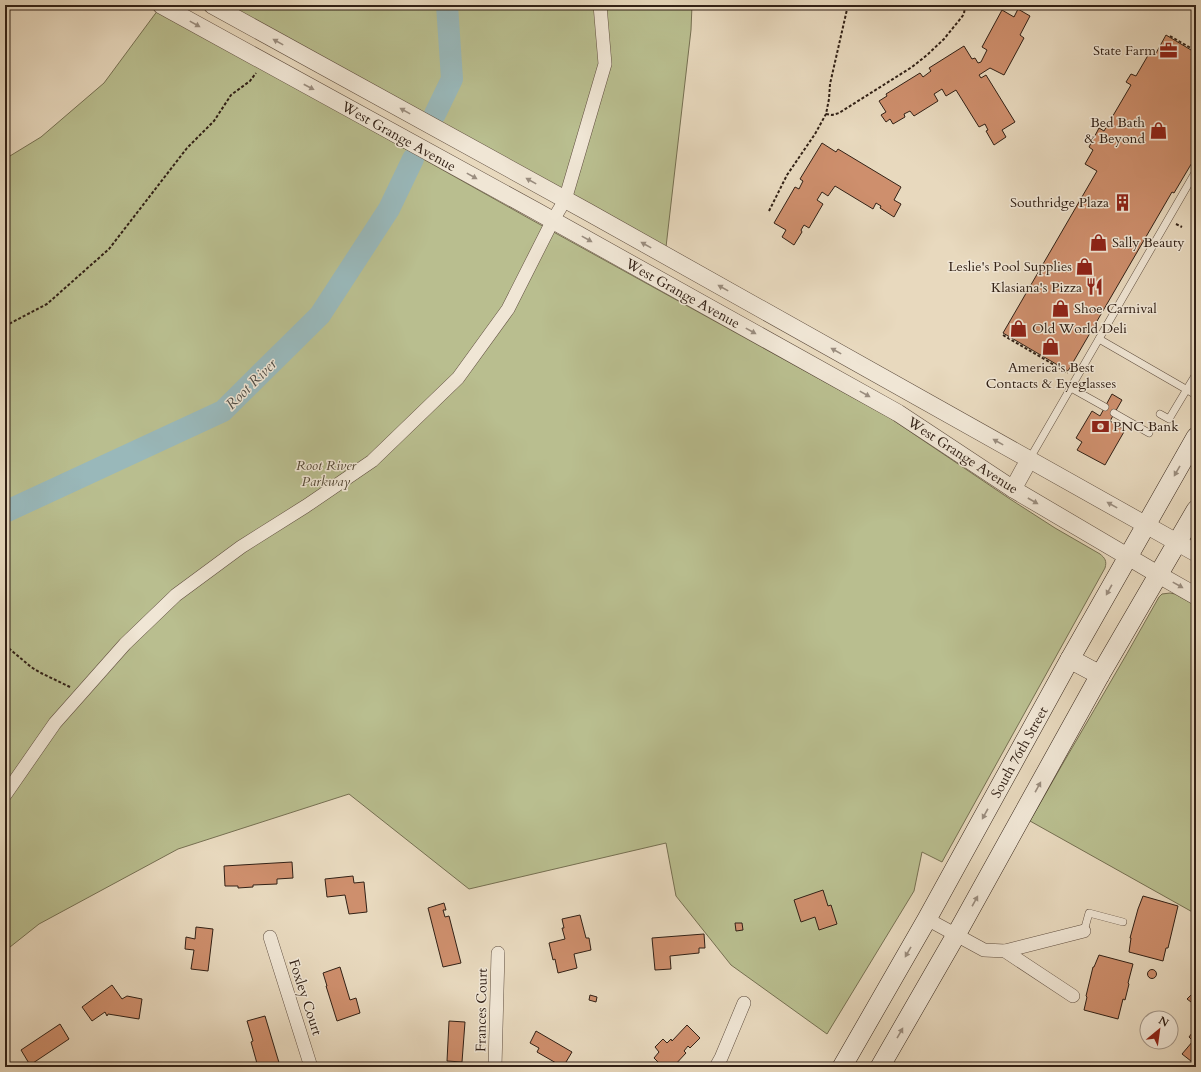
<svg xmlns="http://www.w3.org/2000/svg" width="1201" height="1072" font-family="Cardo,serif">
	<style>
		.green { fill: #b9be8f; stroke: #767052 }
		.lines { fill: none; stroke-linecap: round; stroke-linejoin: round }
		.river { stroke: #99b8ba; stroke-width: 22 }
		.building { fill: #ce8f6d; stroke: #322116 }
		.service-casing { stroke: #604f40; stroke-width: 8 }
		.minor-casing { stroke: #604f40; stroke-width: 14 }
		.tertiary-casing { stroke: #604f40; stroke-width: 18 }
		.secondary-casing { stroke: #322116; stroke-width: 20 }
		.path { stroke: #322116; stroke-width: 2; stroke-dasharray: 3 2; stroke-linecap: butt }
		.service { stroke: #f0e6d5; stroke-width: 7 }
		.minor { stroke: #f0e6d5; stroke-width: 13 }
		.tertiary { stroke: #f0e6d5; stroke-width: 17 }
		.secondary { stroke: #f0e6d5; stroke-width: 19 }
		.oneway { fill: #9a8d7f }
		.labels { text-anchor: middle; stroke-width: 3; stroke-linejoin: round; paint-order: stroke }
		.poi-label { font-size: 14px; fill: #322116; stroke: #f0e6d5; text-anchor: end }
		.street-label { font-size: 14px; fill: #322116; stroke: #f0e6d5 }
		.park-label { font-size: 14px; font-style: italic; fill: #544834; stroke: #f0e6d5 }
		.water-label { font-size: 15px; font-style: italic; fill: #514e47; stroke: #f0e6d5 }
	</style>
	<rect width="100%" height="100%" fill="#e8d9be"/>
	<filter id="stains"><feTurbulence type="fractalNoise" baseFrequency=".005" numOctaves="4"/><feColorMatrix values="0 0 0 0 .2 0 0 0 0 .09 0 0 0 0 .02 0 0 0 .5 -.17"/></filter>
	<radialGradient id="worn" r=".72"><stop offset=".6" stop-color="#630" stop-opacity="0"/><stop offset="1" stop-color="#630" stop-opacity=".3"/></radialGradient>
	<g class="green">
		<path d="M225,5h467l-1,25 -25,217z"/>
		<path d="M158,10l372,209 360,199 120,81 45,29 45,26c5,4 7,7 5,14l-163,294 -20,-10 -8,39 -87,143 -96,-69 -55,-69 -10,-53 -197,46 -120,-95 -171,55 -139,75 -34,27v-792l36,-22 63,-54z"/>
		<path d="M1170,593l5,1 21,12v308l-166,-93c42,-75 87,-148 129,-224l3,-3z"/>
	</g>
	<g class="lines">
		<g class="river">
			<path d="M435,114l17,-35 -5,-74"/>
			<path d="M5,512l218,-101 97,-96 69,-106 24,-50"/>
		</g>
	</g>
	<g class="building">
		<path d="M1018,9l12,7 -10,19 4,3 -20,37 -14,-7 -11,7 2,3 5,-3 29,47 -13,8 4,7 -12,8 -8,-14 2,-1 -3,-6 -6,3 -23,-37 -10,6 -4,-7 -8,5 4,7 -24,15 -4,-5 -6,3 1,3 -12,7 -3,-5 -4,3 -5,-7 5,-3 -7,-11 8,-5 -1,-2 34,-21 3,4 8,-6 -2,-3 35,-22 8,13 3,-1 3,5 3,-1 6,-12 -5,-3 20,-37 12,7z"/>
		<path d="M1166,35l30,18v103l-22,37 -2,-1 -104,179 -65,-38 94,-162 -12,-7 8,-14 -4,-3 10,-19 5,3 27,-46 -5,-3 5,-8 5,2 14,-24 5,3z"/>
		<path d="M822,143l14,9 2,-3 63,38 -7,13 7,4 -7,13 -14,-9 1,-2 -5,-3 -3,6 -38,-23 -7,10 -6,-4 -5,8 6,4 -14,24 -5,-3 -3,5 1,2 -8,13 -12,-8 4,-7 -12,-7 21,-36 4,2 4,-8 -3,-2z"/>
		<path d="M1112,394l10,6 -12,21 15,9 -20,35 -28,-15 5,-8 -6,-4 16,-27 8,5z"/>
		<path d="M292,862l1,16 -16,1v5l-24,1v2l-15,1v-2h-13l-1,-20z"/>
		<path d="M353,876l1,7 10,-1 3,30 -18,2 -4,-19 -18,2 -2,-18z"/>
		<path d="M823,890l5,16 3,-1 6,19 -18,6 -4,-13 -14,5 -7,-22z"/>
		<path d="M1143,896l35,10 -10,42h-2l-3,13 -34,-9 2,-14h-1l8,-29z"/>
		<path d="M444,903l2,7h-3l2,7 4,-1 12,47 -18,4 -15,-59z"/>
		<path d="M580,915l6,23h3l2,12 -17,4 3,14 -19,5 -3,-14 -2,1 -4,-17 16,-4 -3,-11h2l-2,-9z"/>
		<path d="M735,923h7l1,7 -7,1z"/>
		<path d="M196,927l17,2 -5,42 -17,-2 3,-19 -9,-1 1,-12 9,2z"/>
		<path d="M704,934l1,14h-6v5l-29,3 1,13 -16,1 -3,-32z"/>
		<path d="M1099,955l34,9 -5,19 1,1 -4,16 -2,-1 -5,20 -34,-9 3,-13 -1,-1 7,-29h1z"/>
		<path d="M340,967l10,33 6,-2 4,15 -23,8 -11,-35h1l-4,-13z"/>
		<circle cx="1152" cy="974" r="4.5"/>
		<path d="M112,985l10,14 5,-3 15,3 -3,20 -31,-5 -1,2 -2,-4 -13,9 -10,-14z"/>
		<path d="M590,995l7,2 -1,5 -7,-2z"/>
		<path d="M1191,995l3,3 -3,4 -4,-3z"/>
		<path d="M265,1016l15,50 -4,1h-18l-7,-25 2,-1 -6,-20z"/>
		<path d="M449,1021l16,1 -3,40 -15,-1z"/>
		<path d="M60,1024l9,15 -39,26 -9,-15z"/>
		<path d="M687,1025l13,13 -10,10 -2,-2 -4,5 2,2 -13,14h-10l-9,-9 5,-6 -4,-5 8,-8 4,4 4,-4 1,2z"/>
		<path d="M1195,1029h1v36l-14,-11 11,-13 -4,-4z"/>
		<path d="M536,1031l36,21 -9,15 -26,-15 2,-4 -9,-5z"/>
	</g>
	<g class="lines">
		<defs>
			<g id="service">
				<path d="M1099,339l97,56"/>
				<path d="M1071,388l34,19"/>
				<path d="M1114,413l35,20"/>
				<path d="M1160,414l9,5 27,-45"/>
				<path d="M1029,460l167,-289"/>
				<path d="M1084,931l5,-18 34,9"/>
			</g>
			<g id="minor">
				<path d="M5,795l50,-72 70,-79 51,-49 65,-48 65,-41 66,-45 86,-83 50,-69 45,-89 12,-20 40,-136 -5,-59"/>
				<path d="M927,919l57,31 21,1 68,45"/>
				<path d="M270,937l41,130"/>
				<path d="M1005,951l79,-20"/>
				<path d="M495,1067l3,-114"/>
				<path d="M716,1067l5,-9 23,-55"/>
			</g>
			<g id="tertiary">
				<path d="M161,5l375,206 362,202 115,76 146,86 37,21"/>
				<path d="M212,5l376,207 608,341"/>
				<path d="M1013,489l16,-29"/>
			</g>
			<g id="secondary">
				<path d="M1070,659l30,16"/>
				<path d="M842,1067l85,-148 143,-260 126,-222"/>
				<path d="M880,1067l76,-132 144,-260 96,-165"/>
			</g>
		</defs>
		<use href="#service" class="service-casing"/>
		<use href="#minor" class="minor-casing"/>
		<use href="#tertiary" class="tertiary-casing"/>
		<use href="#secondary" class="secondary-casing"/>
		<g class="path">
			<path d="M1170,36l26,15"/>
			<path d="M826,114l6,1 7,-2 73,-46 15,-12 17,-16 17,-21 3,-4 1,-9"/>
			<path d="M769,211l18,-36 28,-41 11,-20 3,-15 1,-15 18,-79"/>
			<path d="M1176,224l6,3"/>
			<path d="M5,326l42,-22 62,-55 78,-101 27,-27 17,-26 19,-14 6,-8"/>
			<path d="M1003,335l65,38"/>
			<path d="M5,645l26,22 10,6 29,14"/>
		</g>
		<use href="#service" class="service"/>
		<use href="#minor" class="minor"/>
		<use href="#tertiary" class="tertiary"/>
		<use href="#secondary" class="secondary"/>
	</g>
	<defs><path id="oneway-solid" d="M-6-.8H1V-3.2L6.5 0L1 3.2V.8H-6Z"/></defs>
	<g class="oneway">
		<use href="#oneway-solid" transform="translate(195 24) rotate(29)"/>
		<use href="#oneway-solid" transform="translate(278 42) rotate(-151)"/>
		<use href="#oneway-solid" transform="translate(309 87) rotate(28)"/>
		<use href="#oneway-solid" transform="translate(405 111) rotate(-151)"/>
		<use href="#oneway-solid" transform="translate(472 176) rotate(29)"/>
		<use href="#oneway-solid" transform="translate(531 181) rotate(-151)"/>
		<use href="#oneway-solid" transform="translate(587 239) rotate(29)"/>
		<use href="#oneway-solid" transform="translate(646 245) rotate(-151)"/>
		<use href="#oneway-solid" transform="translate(723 288) rotate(-151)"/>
		<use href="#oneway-solid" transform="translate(751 331) rotate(29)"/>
		<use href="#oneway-solid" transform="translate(836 351) rotate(-151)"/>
		<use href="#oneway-solid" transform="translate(865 394) rotate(29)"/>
		<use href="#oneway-solid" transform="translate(998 442) rotate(-151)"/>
		<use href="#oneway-solid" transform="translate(1177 471) rotate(120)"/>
		<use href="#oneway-solid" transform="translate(1033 501) rotate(30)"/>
		<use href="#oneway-solid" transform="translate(1112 505) rotate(-151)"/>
		<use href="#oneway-solid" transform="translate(1178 585) rotate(29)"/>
		<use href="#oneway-solid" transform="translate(1109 590) rotate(119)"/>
		<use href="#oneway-solid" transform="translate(1038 787) rotate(-61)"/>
		<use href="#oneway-solid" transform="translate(985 814) rotate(119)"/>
		<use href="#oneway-solid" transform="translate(975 901) rotate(-61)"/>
		<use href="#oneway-solid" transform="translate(908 952) rotate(120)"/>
		<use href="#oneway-solid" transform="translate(900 1033) rotate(-60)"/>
	</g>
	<defs>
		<symbol id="office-bare" viewBox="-9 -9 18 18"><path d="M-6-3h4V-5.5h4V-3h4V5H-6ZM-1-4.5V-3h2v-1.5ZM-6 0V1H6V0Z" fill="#8f2418" stroke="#f0e6d5" stroke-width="2.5" paint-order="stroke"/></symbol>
		<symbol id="shop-bare" viewBox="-9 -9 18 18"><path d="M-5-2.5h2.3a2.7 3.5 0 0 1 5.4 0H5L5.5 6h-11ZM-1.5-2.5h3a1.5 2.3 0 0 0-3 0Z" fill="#8f2418" stroke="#f0e6d5" stroke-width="2.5" paint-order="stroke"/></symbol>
		<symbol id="building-bare" viewBox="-9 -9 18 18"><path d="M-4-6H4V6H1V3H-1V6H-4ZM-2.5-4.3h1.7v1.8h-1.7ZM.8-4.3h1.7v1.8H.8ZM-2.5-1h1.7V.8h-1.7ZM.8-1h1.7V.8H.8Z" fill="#8f2418" stroke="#f0e6d5" stroke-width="2.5" paint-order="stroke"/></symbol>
		<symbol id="restaurant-bare" viewBox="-9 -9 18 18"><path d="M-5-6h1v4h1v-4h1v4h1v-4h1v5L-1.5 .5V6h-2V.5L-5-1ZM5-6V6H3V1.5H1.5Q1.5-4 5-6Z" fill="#8f2418" stroke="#f0e6d5" stroke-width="2.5" paint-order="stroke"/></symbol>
		<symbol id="bank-bare" viewBox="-9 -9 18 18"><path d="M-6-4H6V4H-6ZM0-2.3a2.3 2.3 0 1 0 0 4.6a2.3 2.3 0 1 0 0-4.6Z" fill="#8f2418" stroke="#f0e6d5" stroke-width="2.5" paint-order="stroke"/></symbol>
	</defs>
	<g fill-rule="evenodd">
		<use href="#office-bare" x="1156" y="38" width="25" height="25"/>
		<use href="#shop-bare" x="1146" y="118" width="25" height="25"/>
		<use href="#building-bare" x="1110" y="190" width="25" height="25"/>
		<use href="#shop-bare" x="1086" y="230" width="25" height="25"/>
		<use href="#shop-bare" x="1072" y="254" width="25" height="25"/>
		<use href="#restaurant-bare" x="1082" y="274" width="25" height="25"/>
		<use href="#shop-bare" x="1048" y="296" width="25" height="25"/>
		<use href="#shop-bare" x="1006" y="316" width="25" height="25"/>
		<use href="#shop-bare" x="1038" y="334" width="25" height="25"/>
		<use href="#bank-bare" x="1088" y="414" width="25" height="25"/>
	</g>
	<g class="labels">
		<g class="poi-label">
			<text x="1156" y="55">State Farm</text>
			<text x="1145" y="127">Bed Bath<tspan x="1145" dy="16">&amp; Beyond</tspan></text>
			<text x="1109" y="207">Southridge Plaza</text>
			<text x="1112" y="247" text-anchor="start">Sally Beauty</text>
			<text x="1072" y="271">Leslie's Pool Supplies</text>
			<text x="1082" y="292">Klasiana's Pizza</text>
			<text x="1074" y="313" text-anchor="start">Shoe Carnival</text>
			<text x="1032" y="333" text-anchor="start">Old World Deli</text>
			<text x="1051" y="372" text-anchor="middle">America's Best<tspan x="1051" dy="16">Contacts &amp; Eyeglasses</tspan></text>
			<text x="1113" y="431" text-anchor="start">PNC Bank</text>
		</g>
		<g class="street-label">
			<text transform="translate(399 136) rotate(29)" y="5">West Grange Avenue</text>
			<text transform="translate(683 293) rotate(29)" y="5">West Grange Avenue</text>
			<text transform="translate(963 455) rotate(33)" y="5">West Grange Avenue</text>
			<text transform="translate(1019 752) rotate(-61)" y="5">South 76th Street</text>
			<text transform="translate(306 997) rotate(72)" y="5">Foxley Court</text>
			<text transform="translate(481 1010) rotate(-89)" y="5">Frances Court</text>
		</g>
		<g class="park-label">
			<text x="326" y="470">Root River<tspan x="326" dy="16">Parkway</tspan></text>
		</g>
		<g class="water-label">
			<text transform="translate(251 384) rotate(-45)" y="5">Root River</text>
		</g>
	</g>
	<rect width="1201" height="1072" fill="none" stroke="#e8d9be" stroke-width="20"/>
	<rect x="6" y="6" width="1189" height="1060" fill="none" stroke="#322116" stroke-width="2"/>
	<rect x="10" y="10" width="1181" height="1052" fill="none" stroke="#322116"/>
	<g transform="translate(1159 1030) rotate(29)"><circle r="19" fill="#f0e6d5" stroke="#a49789"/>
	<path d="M0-3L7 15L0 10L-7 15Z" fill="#8f2418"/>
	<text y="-6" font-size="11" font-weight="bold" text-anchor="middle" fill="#322116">N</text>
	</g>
	<rect width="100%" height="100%" filter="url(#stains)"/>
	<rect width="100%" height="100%" fill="url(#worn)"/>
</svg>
